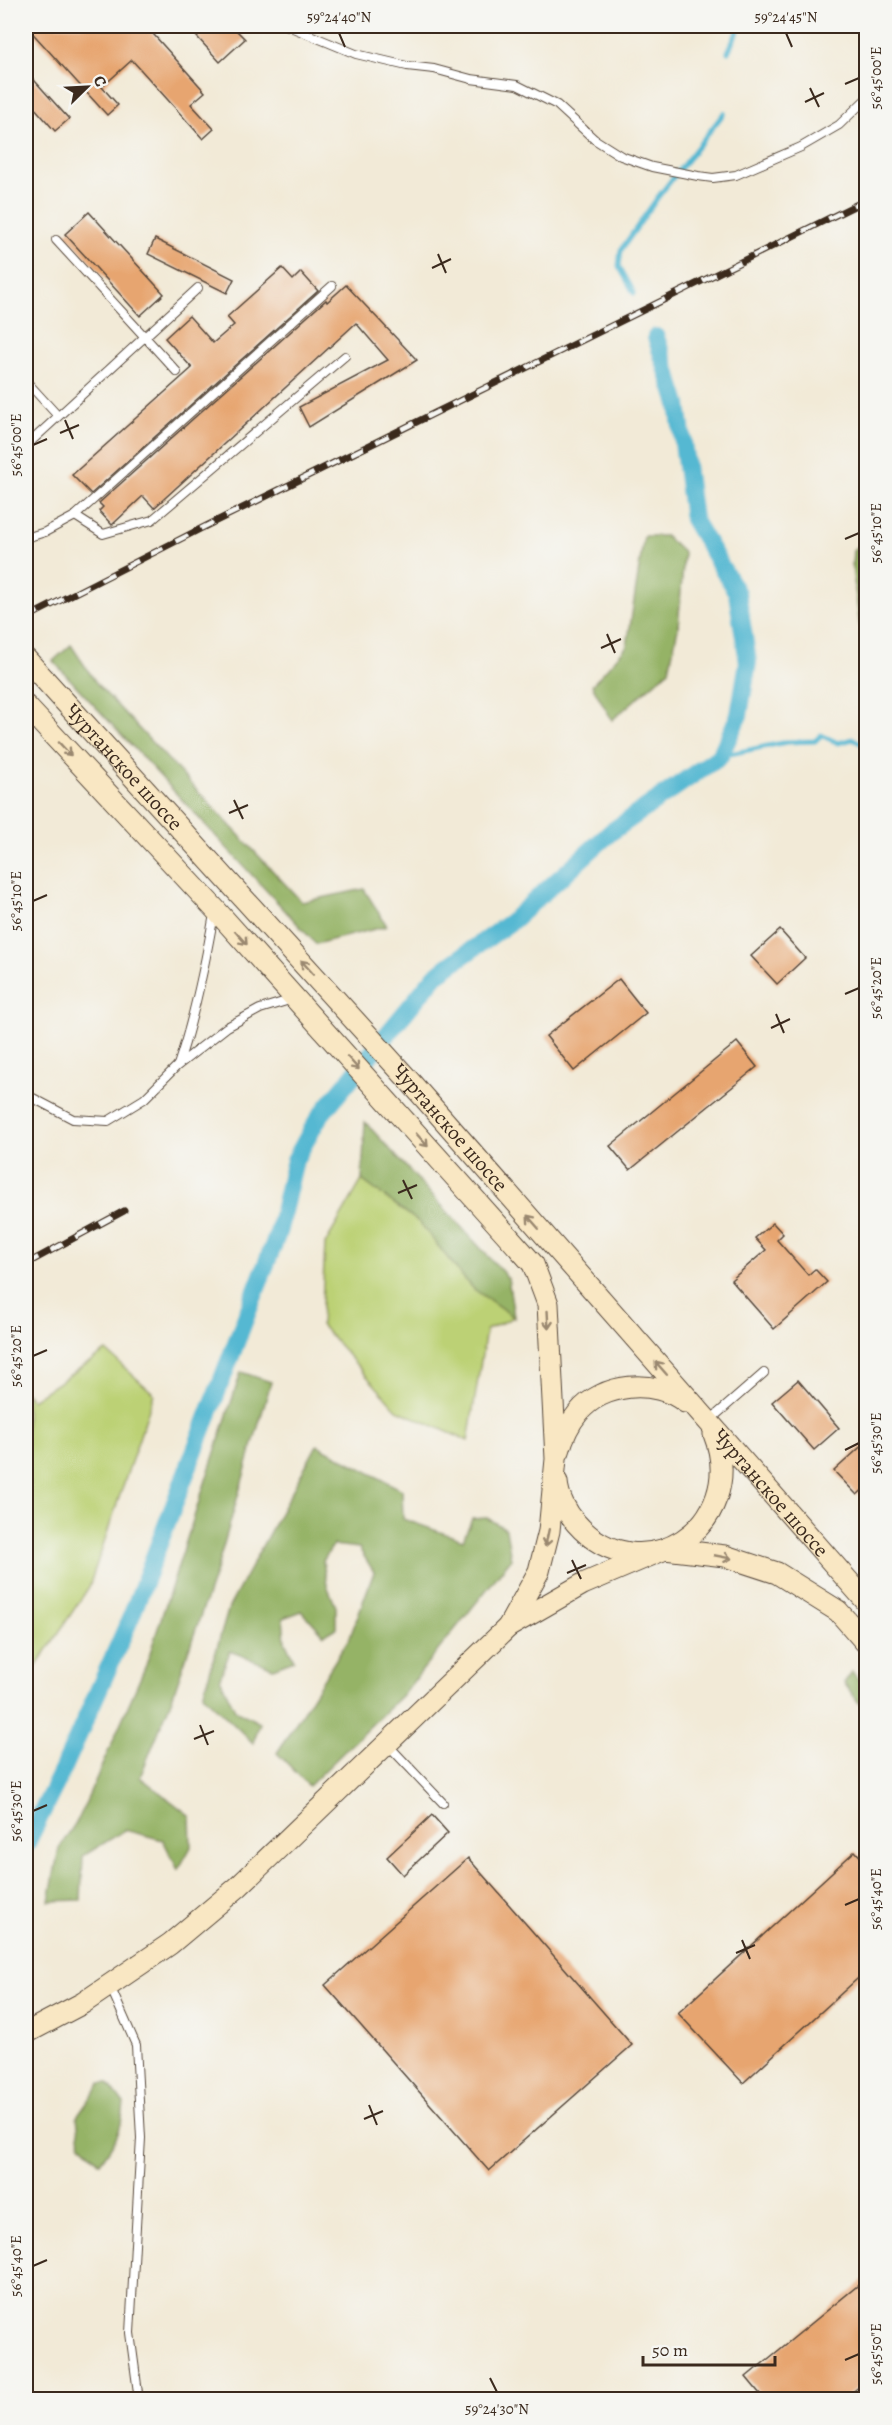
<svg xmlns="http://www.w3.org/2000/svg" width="892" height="2425" font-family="Alegreya,serif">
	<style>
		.green { fill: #bcd174; stroke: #7c7e49; stroke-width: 1.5 }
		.forest { fill: #95b366; stroke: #686e42; stroke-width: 1.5 }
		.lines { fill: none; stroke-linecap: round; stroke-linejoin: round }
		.stream { stroke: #54b8d2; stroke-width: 5 }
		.canal { stroke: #54b8d2; stroke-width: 18 }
		.building { fill: #e7a56f }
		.lane-casing { stroke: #56473a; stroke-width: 10 }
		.secondary-casing { stroke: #56473a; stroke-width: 23 }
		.lane { stroke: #fff; stroke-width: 8 }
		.secondary { stroke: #f9e7c3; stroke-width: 21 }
		.rail-casing { stroke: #3b2a1e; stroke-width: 7 }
		.rail { stroke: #f6f6f2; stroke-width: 4.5; stroke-dasharray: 14; stroke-linecap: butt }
		.oneway { stroke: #9a8870 }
		.ticks { fill: none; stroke: #3b2a1e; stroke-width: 2 }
		.labels { text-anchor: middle; stroke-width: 5; stroke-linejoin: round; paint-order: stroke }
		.street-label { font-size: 21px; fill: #3b2a1e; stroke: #f6f6f2 }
		.neatline { fill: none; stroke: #3b2a1e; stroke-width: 2 }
		.ticks-label { font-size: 15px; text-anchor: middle; fill: #3b2a1e }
	</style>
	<rect width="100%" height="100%" fill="#f6f6f2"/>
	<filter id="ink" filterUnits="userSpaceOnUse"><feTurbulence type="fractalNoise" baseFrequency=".0167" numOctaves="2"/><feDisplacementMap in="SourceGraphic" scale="12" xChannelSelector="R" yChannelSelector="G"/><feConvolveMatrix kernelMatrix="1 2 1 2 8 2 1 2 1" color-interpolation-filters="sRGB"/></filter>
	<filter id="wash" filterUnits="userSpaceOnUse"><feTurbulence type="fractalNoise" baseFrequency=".008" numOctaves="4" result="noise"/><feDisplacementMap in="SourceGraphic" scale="24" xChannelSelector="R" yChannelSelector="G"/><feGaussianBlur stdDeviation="1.35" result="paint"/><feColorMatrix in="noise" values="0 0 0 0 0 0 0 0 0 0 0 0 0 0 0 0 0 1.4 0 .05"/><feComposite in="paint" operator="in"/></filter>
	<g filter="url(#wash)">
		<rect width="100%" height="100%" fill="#f2ead7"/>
		<g class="green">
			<path d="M362,1180l58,43 51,64 43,30 -28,13 -18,111 -71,-31 -76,-85 4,-81z"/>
			<path d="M106,1351l48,43 -65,193 -63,95v-289l6,7z"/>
		</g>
		<g class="forest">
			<path d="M644,536h21l19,17 -6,75 -9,42 -57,50 -20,-35 35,-39z"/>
			<path d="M866,539v109l-3,1 -11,-83 1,-15z"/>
			<path d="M71,645l26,39 205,218 62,-13 23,37 -71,18 -263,-283z"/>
			<path d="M365,1122l143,156 6,39 -43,-30 -51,-64 -58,-43z"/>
			<path d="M241,1372l30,10 -54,186 -46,133 -31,76 50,39 1,31 -13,23 -15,-30 -38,-10 -42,26 -2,44 -32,1 10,-53 20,-30 67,-153z"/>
			<path d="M317,1445l85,45 1,29 60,21 9,-21 15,-1 19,11 5,30 -106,133 -96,94 -32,-33 73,-116 24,-65 -15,-24 -26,-3 -10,16 4,24 9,22v21l-12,7 -22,-24 -19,7 2,23 9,19 -21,8 -43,-17 -10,27 15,32 25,13 -7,20 -50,-48 26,-88z"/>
			<path d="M852,1672l14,16v24l-22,-29z"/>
			<path d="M101,2083h7l16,21c-3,29 -7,35 -24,59l-20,-20 -3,-26z"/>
		</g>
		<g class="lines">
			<g class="stream">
				<path d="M728,52l12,-26"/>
				<path d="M634,293l-15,-27 2,-16 37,-53 66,-84"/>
				<path d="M720,756l67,-14 28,-1 6,-6 17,8 15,-4 13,7"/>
			</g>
			<path class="canal" d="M26,1845l40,-82 65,-146 147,-384 17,-73 24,-43 117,-142 76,-54 99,-89 109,-76 19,-41 9,-53 -11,-69 -44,-74 -15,-115 -22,-67"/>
		</g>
		<g id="blocks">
			<g class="building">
				<path d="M26,26h120l59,66 -14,12 23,25 -11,10 -71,-79 -30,27 16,18 -11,10z"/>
				<path d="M187,26h45l13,13 -25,23z"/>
				<path d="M26,71l43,48 -14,12 -29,-33z"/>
				<path d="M89,212l75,82 -24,22 -75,-82z"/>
				<path d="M155,239l79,40 -7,14 -79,-39z"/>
				<path d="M282,268l11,12 8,-8 17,19 -227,203 -19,-19 120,-107 -27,-30 24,-22 24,27 21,-18 -7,-8z"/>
				<path d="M346,285l71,75 -108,67 -10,-20 89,-47 -32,-37 -202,185 -11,-12 -31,29 -13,-14 4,-4 -4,-4 227,-203 1,2z"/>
				<path d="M780,930l25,28 -28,26 -26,-28z"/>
				<path d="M619,979l27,34 -72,58 -28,-35z"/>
				<path d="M737,1042l20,25 -127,103 -20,-24z"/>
				<path d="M773,1223l10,11 -6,6 31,35 7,-6 12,13 -53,47 -43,-49 35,-30 -11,-12z"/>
				<path d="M798,1380l41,48 -25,22 -42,-48z"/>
				<path d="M867,1441v45l-10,9 -23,-24z"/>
				<path d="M432,1815l16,18 -45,42 -16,-18z"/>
				<path d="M855,1851l12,13v106l-124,113 -65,-70z"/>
				<path d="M468,1858l164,187 -143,126 -164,-186z"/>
				<path d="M867,2278v102l-24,20h-78l-19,-23z"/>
			</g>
		</g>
	</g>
	<g filter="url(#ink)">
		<use href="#blocks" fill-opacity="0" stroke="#56473a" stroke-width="1.5"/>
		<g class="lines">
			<defs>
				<g id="lane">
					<path d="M288,26l68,28 51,12 27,3 37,10 46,6 40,20 37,34 27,17 31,11 46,9 15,2 23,-3 65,-28 38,-22 27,-26"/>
					<path d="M56,240l121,132"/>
					<path d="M26,381l32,35"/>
					<path d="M26,446l172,-158"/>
					<path d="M75,516l257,-230"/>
					<path d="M26,538l19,-6 30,-16 28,18 49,-14 193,-164"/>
					<path d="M178,1065c17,-50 27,-100 36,-151"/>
					<path d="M26,1098h7l40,21 35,2 36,-22 33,-33 50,-39 33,-18 33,-10"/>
					<path d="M709,1421l55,-48"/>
					<path d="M389,1746l54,57"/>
					<path d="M110,1986l26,59 5,93 -11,195 9,67"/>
				</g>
				<g id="secondary">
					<path id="s1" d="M26,659l379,417 461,525"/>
					<path d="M26,706l189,203 318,355 15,40 8,155 -7,72 -10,40 -31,56"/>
					<path d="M559,1451c4,-14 9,-26 19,-38 24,-30 77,-35 107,-11"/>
					<path d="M557,1482c1,14 9,30 19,41 64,73 174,3 138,-89"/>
					<path d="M26,2033l57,-30 87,-59 68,-57 270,-260 75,-43 82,-35 60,7 52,17 61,38 28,32"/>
				</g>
			</defs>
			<use href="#lane" class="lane-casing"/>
			<use href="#secondary" class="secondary-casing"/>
			<use href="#lane" class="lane"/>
			<use href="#secondary" class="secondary"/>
			<defs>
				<g id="rail">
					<path d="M26,618l176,-90 664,-328"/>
					<path d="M26,1264l98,-53"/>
				</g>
			</defs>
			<use href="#rail" class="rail-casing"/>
			<use href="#rail" class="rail"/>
		</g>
		<defs><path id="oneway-shaft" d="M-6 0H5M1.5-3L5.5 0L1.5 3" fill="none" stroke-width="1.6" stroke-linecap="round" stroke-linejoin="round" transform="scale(1.5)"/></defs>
		<g class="oneway">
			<use href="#oneway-shaft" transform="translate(65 749) rotate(47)"/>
			<use href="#oneway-shaft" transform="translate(241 938) rotate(48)"/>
			<use href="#oneway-shaft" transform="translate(307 967) rotate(-132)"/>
			<use href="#oneway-shaft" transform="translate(353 1063) rotate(48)"/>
			<use href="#oneway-shaft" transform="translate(422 1140) rotate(48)"/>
			<use href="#oneway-shaft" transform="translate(533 1222) rotate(-131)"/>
			<use href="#oneway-shaft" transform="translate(548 1320) rotate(87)"/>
			<use href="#oneway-shaft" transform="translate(661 1368) rotate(-131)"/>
			<use href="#oneway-shaft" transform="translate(547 1538) rotate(102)"/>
			<use href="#oneway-shaft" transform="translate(723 1557) rotate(11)"/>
		</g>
	</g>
	<path class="ticks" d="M339,33l6,14M786,33l6,14M845,84l14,-6M810,88l9,19M805,102l19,-9M438,254l8,19M432,268l19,-9M65,420l8,19M60,433l19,-8M33,445l14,-6M845,539l14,-6M607,634l8,19M601,648l20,-9M234,800l9,19M229,813l19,-8M33,901l14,-6M845,994l14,-6M776,1014l8,19M771,1028l19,-9M403,1180l9,19M398,1193l19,-8M33,1356l14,-6M845,1450l14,-7M572,1560l9,19M567,1573l19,-8M200,1725l8,20M194,1739l20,-8M33,1811l14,-6M845,1905l14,-6M742,1940l8,19M736,1953l19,-8M369,2105l8,20M364,2119l19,-8M33,2266l14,-6M845,2360l14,-6M490,2378l7,14"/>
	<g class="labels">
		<g class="street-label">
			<text dy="7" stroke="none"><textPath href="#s1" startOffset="146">Чуртанское шоссе</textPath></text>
			<text dy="7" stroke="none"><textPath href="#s1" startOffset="632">Чуртанское шоссе</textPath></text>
			<text dy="7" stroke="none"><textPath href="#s1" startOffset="1118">Чуртанское шоссе</textPath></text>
		</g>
	</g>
	<rect width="892" height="2425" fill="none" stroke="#f6f6f2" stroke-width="66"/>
	<g transform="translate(87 87) rotate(66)" stroke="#f6f6f2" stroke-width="4.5" paint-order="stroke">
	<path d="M0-4.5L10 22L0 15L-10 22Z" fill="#3b2a1e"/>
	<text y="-9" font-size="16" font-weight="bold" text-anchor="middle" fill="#3b2a1e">С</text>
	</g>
	<path d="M643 2356v9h132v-9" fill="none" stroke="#3b2a1e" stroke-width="3"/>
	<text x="652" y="2356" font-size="18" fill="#3b2a1e" stroke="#f6f6f2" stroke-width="4.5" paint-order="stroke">50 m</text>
	<rect x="33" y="33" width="826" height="2359" class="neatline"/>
	<g class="ticks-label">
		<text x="339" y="22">59°24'40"N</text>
		<text x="786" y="22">59°24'45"N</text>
		<text transform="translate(876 78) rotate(-90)" y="5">56°45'00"E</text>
		<text transform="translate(16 445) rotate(-90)" y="5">56°45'00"E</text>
		<text transform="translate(876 533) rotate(-90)" y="5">56°45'10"E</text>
		<text transform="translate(16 901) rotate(-90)" y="5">56°45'10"E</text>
		<text transform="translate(876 988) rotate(-90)" y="5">56°45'20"E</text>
		<text transform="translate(16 1356) rotate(-90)" y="5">56°45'20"E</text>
		<text transform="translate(876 1443) rotate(-90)" y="5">56°45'30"E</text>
		<text transform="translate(16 1811) rotate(-90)" y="5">56°45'30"E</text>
		<text transform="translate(876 1899) rotate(-90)" y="5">56°45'40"E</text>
		<text transform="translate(16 2266) rotate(-90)" y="5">56°45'40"E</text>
		<text transform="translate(876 2354) rotate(-90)" y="5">56°45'50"E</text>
		<text x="497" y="2414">59°24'30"N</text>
	</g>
</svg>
